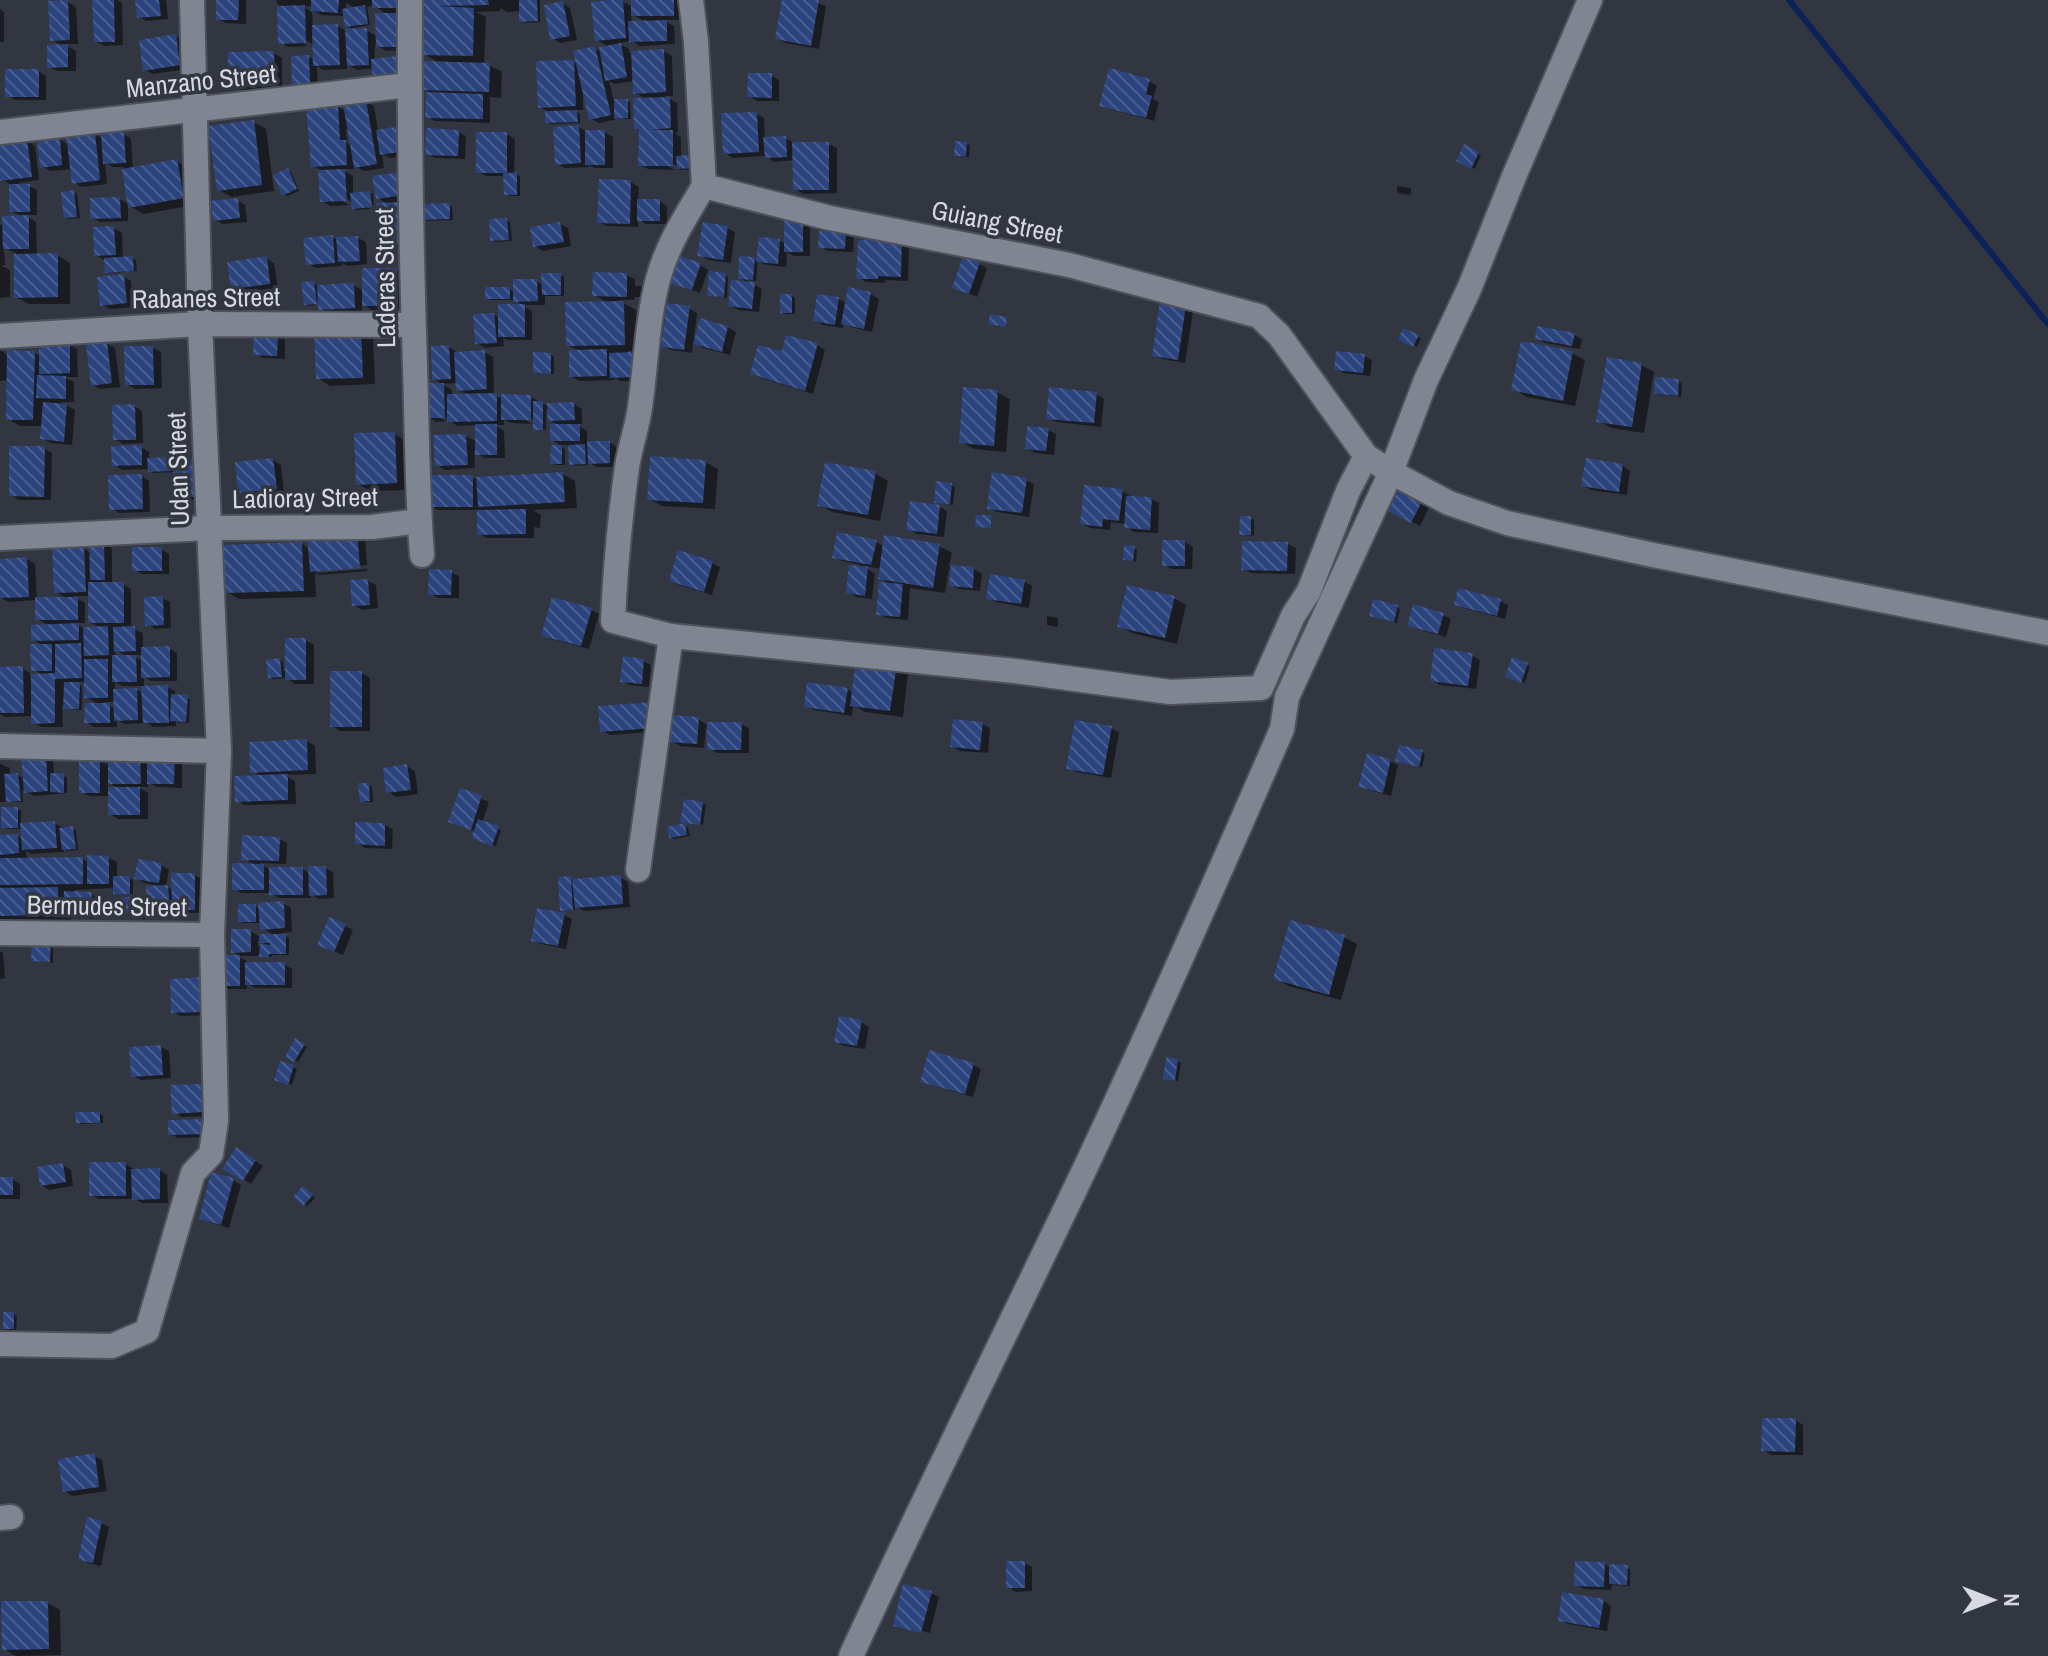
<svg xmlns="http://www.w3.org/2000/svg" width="2048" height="1656" font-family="'Archivo Narrow',sans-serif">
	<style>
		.shadow { fill: #0007; fill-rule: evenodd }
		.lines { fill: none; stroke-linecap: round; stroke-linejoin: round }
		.stream { stroke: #0c2158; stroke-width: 6 }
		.building { fill: url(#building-back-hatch) }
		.street-casing { stroke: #4f525a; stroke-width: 28 }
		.street { stroke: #808691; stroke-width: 24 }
		.labels { text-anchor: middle; stroke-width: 7; stroke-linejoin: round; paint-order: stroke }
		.street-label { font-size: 26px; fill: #d6d9df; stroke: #323640 }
	</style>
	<defs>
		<pattern id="building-back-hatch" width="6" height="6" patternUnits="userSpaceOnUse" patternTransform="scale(2)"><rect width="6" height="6" fill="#2b447e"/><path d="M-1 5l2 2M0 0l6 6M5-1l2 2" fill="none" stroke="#495e90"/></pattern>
	</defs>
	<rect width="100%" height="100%" fill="#323640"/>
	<g class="shadow">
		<path d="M94,0h23l5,3 1,42 -19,1 -8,-5z"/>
		<path d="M137,0h29l2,19 -22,2 -8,-5z"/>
		<path d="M218,0h28v24l-20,-1 -8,-4z"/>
		<path d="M277,0h134v11h-14l13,8 1,31 -25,1 -11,-7 -1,24 -17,2 -10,-6v5l-24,1 -6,-4 1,22h-16l-8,-4 15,-27 6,3 -1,-15 -16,-9 -2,3 12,7 -20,1 -8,-5 -1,-37 -2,-2zM346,3l11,6 -11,2zM313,6v4l8,5 24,1 2,10 7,4 -1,-2 17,-3 -3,-18 7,-1 14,9 -10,22 -12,-7 -20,1 -8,-5 -25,1 -1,-15 -8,-5z"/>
		<path d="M425,0h122h-7v22l-15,1 -4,-2v-10l-14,1 -7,-4v3l-24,1 10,5 -2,48h5l13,7 -1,26 -11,-1v26l-55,-2 -8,-4 1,-26 -6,-3 17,-25 -17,-10z"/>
		<path d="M633,0h45l3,2v18h-19l12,6 1,18 -36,2 -7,-5 -14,2 11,6v4l35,-2 8,5 1,40h-8l12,7 1,29 -3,1 6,4v21l13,11 -15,1v-3l-14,-7 -2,3 12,7 -27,-1 -8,-4 1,-34 -5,-3 10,-29 -11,-6 -1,-12 -19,3 -6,-3 5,20h13l3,1 1,17h-13l-19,4 -8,-4 -6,-26h-2v17h-10l7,4v9l-29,1 -4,-2v-11l-7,-4 33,-45 5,2 16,-16 8,4 7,-5 -12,-7 25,-39 11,6zM631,14l15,8 -14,1z"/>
		<path d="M784,0h27l15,6 -7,43 -34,-6 -8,-5z"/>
		<path d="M68,2l8,5 2,37h-14l12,7v20h-19l-8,-4 14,-21 -11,-6z"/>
		<path d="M562,3l8,5 7,32 -17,3 -8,-5z"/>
		<path d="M0,9l4,3v30h-4z"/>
		<path d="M176,36l8,5 4,28 -35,5 -8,-4z"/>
		<path d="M274,53l8,5v32h-44l-8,-4z"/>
		<path d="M38,71l8,5v24h-31l-8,-5z"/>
		<path d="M771,75l8,5v21h-22l-8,-5z"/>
		<path d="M1149,81l8,5 -4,13 6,3 -5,19 -44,-12 -8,-4z"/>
		<path d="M366,102l8,4 4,26 34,23 -22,3 -8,-4 2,14 -20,3 -10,-5v3h-13l12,7v18l17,-1 3,1 1,12 -10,-6 -2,4 8,5 -13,1 -3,-2 -1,-5 -14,-9 -2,4 12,7 -19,1 -8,-5 -2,-31 -7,-4 24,-60 9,5zM346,129h4l2,17 -5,-3z"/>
		<path d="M757,114l7,4 1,21 20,-1 8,4 36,2 8,4v45l-34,1 -8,-5v-29l-21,2 -8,-6 -33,2 -8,-5z"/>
		<path d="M253,122l13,7 8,62 -42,6 13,8 2,17 -24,2 -8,-4 22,-20 -18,-10z"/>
		<path d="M579,127l8,5h18l8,5v31h-18l-6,-3v2l-24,1 -8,-4z"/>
		<path d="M458,132l8,4 -1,23 -30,-1 -8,-4z"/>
		<path d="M94,134l10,5 20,-5 7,5 2,30 43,-8 13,7 6,37 -52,9 -15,-9v16l-28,1 -8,-4 28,-19 10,6 -7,-38h-10l-8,-4 2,21 -26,3 -8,-5 -1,-13 -22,2 -8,-5 17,-27 10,6z"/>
		<path d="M507,134l8,5 -1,35 6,2v20h-11l-3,-2 -1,-18h-19l-8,-4z"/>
		<path d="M27,141l8,5 4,34 -20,3v3h10l8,4v25h-12l11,7 1,34 20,-1 13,8v41h-41l-13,-7v-44l-12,-5 1,17 -3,1 8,4v27l-10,1v-74l4,2 19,-9 -12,-6v-26l-9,-6 -2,-34z"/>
		<path d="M966,144l4,1 -1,12 -13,-2z"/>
		<path d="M1465,147l16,8 -6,14 -17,-8z"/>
		<path d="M288,171l3,1 8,19 -12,5 -3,-2z"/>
		<path d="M375,178l38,21 -15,2 14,8 1,38 -26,2 -8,-5 10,-39 -11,-7z"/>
		<path d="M631,182l8,5 -1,14h22l7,5v18h-21l-8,-5v8l-31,-1 -8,-4z"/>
		<path d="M1397,186l14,2v7l-14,-2z"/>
		<path d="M74,192l3,2 3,24 -11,1 -3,-2z"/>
		<path d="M449,205l3,2 1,13 -26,1 -3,-2z"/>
		<path d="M507,220l3,2 2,19 -17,1 -3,-2z"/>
		<path d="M802,220l8,5v31h-16l-7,-4 -1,15 -20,-2 -8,-4 22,-20 6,3z"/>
		<path d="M560,224l8,4 3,18 -28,5 -8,-5z"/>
		<path d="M114,228l8,5 1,26 10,-1 3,2 1,11 -27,2 -4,-2 -2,-11 -8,-5z"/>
		<path d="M727,228l8,4 -4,31 -23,-3 -8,-5z"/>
		<path d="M846,234l8,4 -1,14 -25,-1 -8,-4z"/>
		<path d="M332,237l4,2 22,-1 8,4 1,22 -19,2 -6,-3v3l-26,2 -8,-4z"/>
		<path d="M901,243l8,5 -1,33 -23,-1v3l-19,-1 -8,-5z"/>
		<path d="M266,258l8,5 4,25 -38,4 -8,-4z"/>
		<path d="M754,259l4,2 -2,20 -9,-1 15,9 -3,23 -21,-2 -8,-5 20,-21 -10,-6z"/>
		<path d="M979,264l8,4 -10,29 -15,-6z"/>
		<path d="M700,265l8,5 -8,23 -27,-10z"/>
		<path d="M364,270h32l8,4 1,35 -33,1 -10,-6v8l-34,1 -8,-4v-6l-11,-6 -2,3 8,5 -6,1 -3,-2 -2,-20 10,-1 3,3 36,-1 11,6z"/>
		<path d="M121,275l10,6 3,26 -24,2 -8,-4z"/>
		<path d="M560,275l4,2v19h-19v9h-22l-9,-5h-24l-3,-2 22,-9 6,3 21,-11 7,4z"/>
		<path d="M627,275l8,4v7h11l3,11h-14l-1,3h-16l18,10 1,41h-10l14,8v22h-21l-5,-3v2l-36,1 -8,-5 9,-24 -12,-7 40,-42 -14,-8z"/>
		<path d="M725,275l3,2 -1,21 -18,-3z"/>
		<path d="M850,290l21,4 8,5 -7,33 -21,-5 -7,-4 -1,5 -20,-3 -8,-5 3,-24 21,3 8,5z"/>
		<path d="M792,296l3,2v16h-10l-3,-2z"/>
		<path d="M524,306l8,5v29h-24l-5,-2 1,8 -19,2 -8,-5 17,-28 6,3z"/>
		<path d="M1185,307l8,5 -8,51 -23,-4 -8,-4z"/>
		<path d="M689,308l8,5 -3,25 2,1 5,-18 27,6 8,5 -6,23 -27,-7 -10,-6 -1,11 -21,-3 -8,-4z"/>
		<path d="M360,330l13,7 2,47 -45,2 -12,-8z"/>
		<path d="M1404,330l17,8 -4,9 -17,-8z"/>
		<path d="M1574,335l8,4 -2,10 -35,-6 -8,-5z"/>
		<path d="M277,336l8,4v19l-22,-1 -8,-4z"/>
		<path d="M69,344l8,5 1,28h-14l10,5v20h-14l15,8 -3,35 -22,-2 -8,-5 1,-12h-23l-12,-7 1,-39 -9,1v-31l9,6 25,-3 7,3z"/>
		<path d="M107,344l8,4 5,39 -20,2 -8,-4z"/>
		<path d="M817,345l8,5 -12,44 -53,-16 -7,-5 30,-19z"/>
		<path d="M449,347l8,5h28l8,5 1,38 9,4 28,-2 18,10 25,-3 8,5v15h-6l11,7v12h23l7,4 1,20h-21l-9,-5v3l-14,1 -3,-2 -1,-19h-10l-8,-5 8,-14 -10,-6 -1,-10h-3v20l-11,-1v-8l-12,-7 -2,3 11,7 -21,-1 -7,-3v5h-9l9,6 1,27h-20l-11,-6 1,16 -30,2 -8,-5 29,-29 11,6v-17l-20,1 -20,-15 -2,4 12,6 -11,1 -8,-5 16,-32 8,5v6l16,-1 -10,-5 -1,-7 -15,1 -8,-5z"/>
		<path d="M153,348l8,4 1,36 -27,1 -8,-5z"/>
		<path d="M1572,353l13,7 -10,46 -49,-9 -12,-8z"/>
		<path d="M551,355l3,2v17h-16l-3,-2z"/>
		<path d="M1364,356l8,4 -2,16 -26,-3 -8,-4z"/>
		<path d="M1641,365l13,7 -10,61 -33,-5 -12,-7z"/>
		<path d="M1679,381l3,2 -1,14 -22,-2 -3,-2z"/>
		<path d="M997,392l13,7 -4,53 -32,-3 -13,-7z"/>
		<path d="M1096,394l8,5 -3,28 -45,-5 -8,-5z"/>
		<path d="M134,406l8,5 1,32 -20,1 -8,-5z"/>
		<path d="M1048,430l8,4 -2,21 -19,-2 -8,-5z"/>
		<path d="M394,434l13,7 2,49 -39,1 -12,-7z"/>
		<path d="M141,447l8,5v8l19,-1 7,4 30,37h-22l-8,-4v-24l-22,1 -3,-4 -28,1 -8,-5z"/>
		<path d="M561,447l4,2v16h-9l-4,-2z"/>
		<path d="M44,448l8,5 -1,47h-32l-8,-5z"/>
		<path d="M273,460l8,5 3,28 -36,4 -8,-5z"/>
		<path d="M705,462l13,7 -3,40 -53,-3 -13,-7z"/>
		<path d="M1623,466l7,5 -3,24 -36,-5 -8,-5z"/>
		<path d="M875,473l13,8 -8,40 -48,-9 -12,-7z"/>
		<path d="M563,474l12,7 2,27 -44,2 8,5 -1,13 -6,-1v11h-47l-8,-4v-24h-41l-8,-4 42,-29 4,2z"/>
		<path d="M142,476l7,5 1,31 -31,1 -8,-5z"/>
		<path d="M1026,480l8,4 -5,33 -32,-5 -8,-5z"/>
		<path d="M951,485l4,2 -2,18 -17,-3z"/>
		<path d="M1401,490l29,15 -10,21 -29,-15z"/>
		<path d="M1122,491l8,5v2l21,1 8,4 -1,30 -24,-1 -8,-5v-3l-15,-2 -1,8 -20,-2 -8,-5z"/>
		<path d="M940,507l7,4 -3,26 -27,-3 -8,-5z"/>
		<path d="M1251,518l3,2v16l-9,-1 -4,-1z"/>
		<path d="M309,537l56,1 2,27 -50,4v4l50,-4v2l-47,4 -5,-2 1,24 -77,2 -12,-7 75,-48 8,5z"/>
		<path d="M876,542l9,5 54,-1 13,7 -3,14 25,2 8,5 -2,17 -21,-2 -8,-4 1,-15 -3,-1 -4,24 -35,-5 -2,32 -22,-2 -8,-4 14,-29 -12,-7 1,-9 -19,-4 13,9 -3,25 -16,-2 -8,-5 13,-27 -19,-4 -8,-4z"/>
		<path d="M1185,542l8,5 -1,22h-20l-8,-4z"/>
		<path d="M104,543l8,5v36h11l8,5v39l12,5v16l26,-1 8,5v28h-26l-7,-4v11l23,-1 8,4v6l15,2 -1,24 -13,-1v4l-23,1 -6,-4 -23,1 -7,-4v7h-23l-7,-5 13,-17 -14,-8v-15h-11l7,4v24l-13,-1 -7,-3 1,21h-22l-8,-5v-6l-28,1 -5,-3v-45l22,-1 8,5v3l13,-1 -10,-6 12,-23 -12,-6 17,-14 -13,-7v-19l-29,2 -8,-5v-36l27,-2 8,5 2,35h31l-12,-7 28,-43 7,4zM73,596h17v26l11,6 -16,1 -10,-6h10v-20zM116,650l12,7h-12zM132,655h11v6zM115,682l7,4h21l1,8 -7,-4h-22zM103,702h13v7l-6,-3z"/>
		<path d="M1288,544l8,4 -1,26 -44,-1 -8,-4z"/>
		<path d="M1134,548l3,2 -1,12 -11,-3z"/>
		<path d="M161,549l8,5v20h-27l-8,-4z"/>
		<path d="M712,563l8,4 -8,28 -33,-10 -8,-5z"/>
		<path d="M451,572l8,4v22h-21l-8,-5z"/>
		<path d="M368,581l8,4 2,23 -16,2 -8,-5z"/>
		<path d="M1025,582l7,4 -3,22 -33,-6 -8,-5z"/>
		<path d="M162,598l8,4 1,26 -16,1 -8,-5z"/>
		<path d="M1174,598l12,7 -9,39 -45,-11 -13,-7z"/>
		<path d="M1500,601l8,4 -3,14 -41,-11 -8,-4z"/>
		<path d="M1397,607l3,2 -3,14 -22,-6z"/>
		<path d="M591,610l8,4 -10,35 -38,-10 -7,-4z"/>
		<path d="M1443,615l8,4 -5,18 -29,-8 -8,-4z"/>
		<path d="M1047,616l11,2v9l-11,-2z"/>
		<path d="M306,640l8,5v39h-19l-8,-6 -14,1 -4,-2 11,-17 3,2 1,9h3z"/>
		<path d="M1472,655l8,5 -4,29 -36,-4 -8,-5z"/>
		<path d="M643,661l8,4 -2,22 -19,-2 -8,-4z"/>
		<path d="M1527,665l3,1 -5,17 -14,-5z"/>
		<path d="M896,666l12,7 -5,44 -38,-5 -12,-7 -1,11 -38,-6 -8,-4 41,-17 7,4z"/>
		<path d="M362,673l8,5v53h-30l-8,-5z"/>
		<path d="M652,704l10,27 -52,4 -8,-5z"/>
		<path d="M698,719l11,7 32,-2 8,4v25h-32l-8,-4v-22h-3l-2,21 -24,-2 -8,-5z"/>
		<path d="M982,724l8,4 -2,25 -28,-2 -8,-5z"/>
		<path d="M1111,728l8,5 -8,45 -34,-6 -8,-4z"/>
		<path d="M307,741l8,5 1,28 -31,1 10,6 1,23 -52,1 -7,-5 25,-23 -10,-6z"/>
		<path d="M1422,752l3,2 -3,13 -21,-5z"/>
		<path d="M45,755l8,4 1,16 13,2v16l-33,3 -12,-6 1,12h-23v-38l10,4v8l8,-1 7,4z"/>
		<path d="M100,760l10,6 30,-6 9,5 33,-5v28l-25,-1 -9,-5v5h-10l10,6v26h-30l-8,-5v-18h-21l-8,-4zM108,782l11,7h-11z"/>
		<path d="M1390,761l8,4 -7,31 -22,-6 -8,-4z"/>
		<path d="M407,766l8,5 3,23 -22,3 -8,-5z"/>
		<path d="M369,785l3,2 1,15h-8l-4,-2z"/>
		<path d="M461,790l28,12 -7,21 19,7 -5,16 -19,-7 -1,-7 -18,-7z"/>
		<path d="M703,804l3,1 -3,20 -20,-4z"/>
		<path d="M18,809l3,2v13l33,-1 8,4 1,2 10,-1 3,2 2,20 -11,1 -3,-2v3l-33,2 -5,-3 1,9 56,-1 6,4 20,-5 8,4v16h13l3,2v14h-14l-4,-2v-4l-40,2v3l16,1 8,5 -1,20 -27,-2v4l-71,1v-32h6l-6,-3v-50l17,-1 6,3 -1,-10h-15l-4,-2z"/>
		<path d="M385,825l8,4 -1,20 -27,-1 -8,-5z"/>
		<path d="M685,826l3,2 2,8 -16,3 -4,-2z"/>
		<path d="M279,839l8,4 -1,21 -27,-1 10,6h33l8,4 15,-5 8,4 1,26 -15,1 -8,-5v4h-32l-9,-5h-29l-7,-5 21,-23 -12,-7z"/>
		<path d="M161,865l8,5 -3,16 8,4 20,-15 8,4 1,34h-21l-5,-3v3l-20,1 -9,-5v10h-10l-3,-2v-4h-16l-3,-2 15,-12 3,2v6h10l5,3 12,-24 -17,-3 -8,-5z"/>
		<path d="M620,877l8,5 2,25 -46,4 -9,-5v4l-10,1 -3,-2 8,-31 5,3z"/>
		<path d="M283,903l8,5 1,24 -12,1 9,5v17h-17v2h-7l-7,-3v2h-18l-8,-5 18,-20 9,5h16l-13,-8 -1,-5h-18l-3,-2 16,-15 5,3zM258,940l12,7 -12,-1z"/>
		<path d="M564,915l8,4 -6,30 -25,-5 -8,-4z"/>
		<path d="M1291,922l53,15 13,7 -16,56 -53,-14 -12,-8z"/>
		<path d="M345,926l8,4 -10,25 -15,-6z"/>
		<path d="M53,942v21l-20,-3z"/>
		<path d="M0,951l3,2 2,25 -5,1z"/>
		<path d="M239,957l8,4v3h37l8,5v19h-37l-8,-4v5h-18l-8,-5z"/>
		<path d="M202,979l10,36 -31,1 -8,-4z"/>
		<path d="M861,1022l8,5 -4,22 -21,-3 -8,-5z"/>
		<path d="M296,1041l11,6 -9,15 -10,-6z"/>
		<path d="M161,1047l8,4 2,27 -30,2 -8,-4z"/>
		<path d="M1177,1061l4,2 -3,18 -10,-1z"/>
		<path d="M282,1063l15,6 -5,16 -12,-4z"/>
		<path d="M973,1065l8,4 -8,28 -42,-12 -8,-4z"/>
		<path d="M201,1086l8,4 1,26 -28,1 -8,-5z"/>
		<path d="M100,1114l3,2v7l-22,1 -3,-2z"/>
		<path d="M206,1121l8,16 -36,1 -8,-4z"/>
		<path d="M237,1149l26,17 -12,18 -26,-16z"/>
		<path d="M126,1164l8,5v2l25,-1 8,5 1,28h-26l-7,-4h-36l-8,-4z"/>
		<path d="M63,1165l8,5 2,16 -24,4 -8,-5z"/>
		<path d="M0,1179h12l8,5v15h-20z"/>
		<path d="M233,1180l8,5 -12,43 -20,-6 -8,-4z"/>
		<path d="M307,1191l8,7 -8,8 -11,-9z"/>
		<path d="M14,1314l3,2 -1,14h-8l-3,-2z"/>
		<path d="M1795,1420l8,5v30h-32l-8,-5z"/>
		<path d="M94,1456l8,4 5,31 -35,5 -7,-5z"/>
		<path d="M101,1523l8,4 -8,39 -13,-3 -8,-4z"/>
		<path d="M1024,1563l8,4v24l-16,1 -8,-5z"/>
		<path d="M1604,1564l7,4 16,-1 3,2v17l-18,-1 -1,5 -27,-1 -8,-4z"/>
		<path d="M931,1593l8,4 -9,36 -29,-7v2l-6,-3z"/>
		<path d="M1604,1601l7,5 -4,25 -39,-7 -8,-4z"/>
		<path d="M48,1603l12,7 1,45 -45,1 -12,-7z"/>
	</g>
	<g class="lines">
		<path class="stream" d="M1789,0l259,324"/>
	</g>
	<g class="building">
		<path d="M68,0l2,40 -20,1 -2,-40z"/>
		<path d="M92,0h22l1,42h-21z"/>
		<path d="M135,0h24l2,16 -24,2z"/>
		<path d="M216,0h23l-1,20h-22z"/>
		<path d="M311,0h28l-1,13 -27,-2z"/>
		<rect x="372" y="0" width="32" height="8"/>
		<path d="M423,0h65l1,5 -53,1 38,2 -1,48 -53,-1 1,-48h2z"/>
		<path d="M519,0h18l1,21 -19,1z"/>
		<path d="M610,0h13l3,38 -31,3 -4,-39z"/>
		<rect x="631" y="0" width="43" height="16"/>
		<path d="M782,0h37l-8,46 -36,-7z"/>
		<path d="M563,1l7,35 -20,4 -6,-35z"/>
		<path d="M305,5l1,38 -28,1 -1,-38z"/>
		<path d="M365,5l3,19 -23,3 -3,-18z"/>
		<path d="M375,13h28l1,34h-28z"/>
		<path d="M667,20v21l-38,1 -1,-21z"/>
		<path d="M338,24l2,41 -27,1 -1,-41z"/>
		<path d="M367,28l2,37 -22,1 -2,-37z"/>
		<path d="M176,34l4,31 -37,6 -4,-31z"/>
		<path d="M621,43l6,34 -22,4 -6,-34z"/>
		<path d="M68,44v23l-21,1v-23z"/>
		<path d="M595,46l16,69 -22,5 -16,-69z"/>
		<path d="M664,49l2,43 -33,2 -2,-43z"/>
		<path d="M274,51l1,35 -47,1v-35z"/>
		<path d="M309,55l1,29 -18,1 -1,-29z"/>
		<path d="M399,56l2,22 -28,3 -2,-22z"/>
		<path d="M574,60l2,46 -38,2 -2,-47z"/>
		<path d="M421,61l69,2 -1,29 -69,-2z"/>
		<path d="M1109,68l41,11 -4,15 6,2 -6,22 -47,-12z"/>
		<rect x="5" y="69" width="34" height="28"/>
		<path d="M748,73h24v25l-25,-1z"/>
		<path d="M426,92l57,2v25l-58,-1z"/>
		<path d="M670,97l1,31 -21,2h23v36h-35l1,-37h-5l-1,-31z"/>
		<path d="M614,99h14v19l-14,1z"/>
		<path d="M366,100l11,64 -23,4 -11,-64z"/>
		<path d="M338,104l2,36h6l1,25 -36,2 -5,-61z"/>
		<path d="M577,110l1,12 -33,1v-12z"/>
		<path d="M757,112l2,40 -36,2 -2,-41z"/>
		<path d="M254,120l8,65 -45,6 -9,-65z"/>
		<path d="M579,125l2,38 -26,2 -2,-38z"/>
		<path d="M401,126l4,25 -25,4 -4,-25z"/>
		<path d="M426,128l33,2 -1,26 -33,-1z"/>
		<rect x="585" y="130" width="20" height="35"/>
		<path d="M95,132l5,48 -28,4 -6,-49z"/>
		<path d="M124,132l2,31 -23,1 -2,-31z"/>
		<path d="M476,132h31v41l10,-1v23h-13l-1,-22h-27z"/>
		<path d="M786,136l1,21 -22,1 -2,-21z"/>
		<path d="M60,137l2,28 -22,3 -3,-29z"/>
		<path d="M27,139l5,38 -32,4v-38z"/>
		<path d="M955,141l12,1 -1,14h-12z"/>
		<path d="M792,142h37v48h-36z"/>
		<path d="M1464,144l15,8 -8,17 -15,-8z"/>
		<path d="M691,155l1,13 -15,1 -1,-13z"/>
		<path d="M177,159l7,39 -56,10 -6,-39z"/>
		<path d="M288,168l9,21 -15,7 -9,-21z"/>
		<path d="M345,169l2,32 -27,1 -2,-32z"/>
		<path d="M402,172l3,23 -29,4 -4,-23z"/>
		<path d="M599,179l32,1 -1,44 -33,-1z"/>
		<rect x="9" y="184" width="21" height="28"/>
		<path d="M74,190l3,27 -13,1 -3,-26z"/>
		<path d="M370,191l2,16 -20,2 -2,-16z"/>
		<path d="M120,197l1,21 -31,1v-21z"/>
		<path d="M238,198l2,20 -27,3 -2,-20z"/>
		<rect x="637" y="199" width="23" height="22"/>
		<path d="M404,202l2,42 -29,1 -1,-42z"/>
		<path d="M450,203v16l-28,1v-16z"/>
		<path d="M29,215v34h-26l-1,-33z"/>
		<path d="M507,218l2,22 -19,1 -1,-22z"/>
		<rect x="784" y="218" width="19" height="34"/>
		<path d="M560,222l4,20 -31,5 -3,-20z"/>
		<path d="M703,222l25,4 -5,34 -26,-4z"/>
		<path d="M114,226l2,29 -22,1 -1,-29z"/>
		<path d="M819,231l27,1 -1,17 -27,-1z"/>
		<path d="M333,235l2,28 -29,2 -3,-27z"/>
		<path d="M358,236l2,25 -22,1 -2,-25z"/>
		<path d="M759,237l21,2 -2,25 -22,-2z"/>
		<path d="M858,240l44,1 -1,36 -23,-1v3h-22z"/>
		<path d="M58,253v44l-44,1v-44z"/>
		<path d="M133,256l1,15 -29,2 -1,-15z"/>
		<path d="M267,256l3,28 -39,5 -4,-27z"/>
		<path d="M679,256l22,7 -9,27 -21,-6z"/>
		<path d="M739,256l16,1 -2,23 -15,-1z"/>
		<path d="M963,256l17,6 -11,32 -17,-6z"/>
		<path d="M362,268h35l1,38h-36z"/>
		<path d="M709,271l17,2 -2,24 -17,-1z"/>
		<path d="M593,272l34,1v24l-35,-1z"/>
		<path d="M541,273h20v22h-19z"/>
		<path d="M124,274l3,29 -27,3 -3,-29z"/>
		<path d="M513,279h24l1,22 -25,1z"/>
		<path d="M731,280l24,2 -3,27 -24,-3z"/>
		<path d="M314,281l3,23 -13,1 -3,-23z"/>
		<path d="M354,283l1,25 -37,2 -1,-25z"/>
		<rect x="485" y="287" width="25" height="12"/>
		<path d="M848,287l23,5 -7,37 -23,-5z"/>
		<rect x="780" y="294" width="12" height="19"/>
		<path d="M817,294l22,3 -4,28 -22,-4z"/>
		<path d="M624,301l1,44 -59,1 -1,-44z"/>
		<path d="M1160,301l26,4 -8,55 -26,-4z"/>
		<path d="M667,303l23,3 -6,44 -23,-3z"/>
		<rect x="498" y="304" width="27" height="33"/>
		<path d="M494,313l3,30 -22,1 -2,-30z"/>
		<path d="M990,314l17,3 -1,10 -18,-3z"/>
		<path d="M700,318l28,8 -6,26 -29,-8z"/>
		<path d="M1537,326l38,7 -3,13 -37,-7z"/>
		<path d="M361,328l2,50 -47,1 -2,-49z"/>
		<path d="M1403,328l16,7 -6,12 -15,-7z"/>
		<path d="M254,333l24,1 -1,22 -24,-1z"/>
		<path d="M786,335l32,8 -13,48 -55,-17 8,-29 24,6z"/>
		<path d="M1521,341l52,10 -10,50 -52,-11z"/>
		<path d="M70,342v31l-31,1v-31z"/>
		<path d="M107,342l5,41 -21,3 -5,-42z"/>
		<path d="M449,345l2,34 -19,1 -1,-34z"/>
		<path d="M124,346h29l1,39h-29z"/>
		<path d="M607,349v27l-38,1v-27z"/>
		<path d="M7,350l28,1 -2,69h-27z"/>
		<path d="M485,350l2,39 -31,2 -2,-39z"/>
		<path d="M1336,351l29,3 -2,19 -29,-3z"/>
		<path d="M533,352l18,1v21l-18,-1z"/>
		<path d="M633,352l1,25 -24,1 -1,-25z"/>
		<path d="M1607,357l35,6 -10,64 -36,-5z"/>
		<path d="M37,375l29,1v23l-30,-1z"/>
		<path d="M1655,377l24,2 -1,17 -24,-2z"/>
		<path d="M426,383h18l1,35h-19z"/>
		<path d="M963,387l35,3 -4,56 -35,-3z"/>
		<path d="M1049,387l48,5 -3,31 -48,-4z"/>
		<path d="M497,393v28l-50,1v-28z"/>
		<path d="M501,394l30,1v25h-30z"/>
		<rect x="533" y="401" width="10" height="29"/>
		<path d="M43,402l24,2 -3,38 -24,-3z"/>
		<path d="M574,402l1,18 -27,1 -1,-18z"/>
		<path d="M135,404l1,36h-23l-1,-35z"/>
		<rect x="475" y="424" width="22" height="31"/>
		<rect x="550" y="424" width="30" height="17"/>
		<path d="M1027,426l22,2 -3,23 -21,-2z"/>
		<path d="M395,432l2,51 -41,2 -2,-52z"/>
		<path d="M466,434l2,31 -33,1 -2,-31z"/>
		<path d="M587,441h23v22l-22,1z"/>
		<path d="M585,444l1,20 -17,1 -1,-20z"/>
		<path d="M142,445v20l-30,1 -1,-20z"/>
		<path d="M551,445h11v19h-12z"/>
		<path d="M9,446h36l-1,51 -35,-1z"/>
		<path d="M650,456l56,4 -3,43 -56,-3z"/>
		<path d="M169,457l1,14 -22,1 -1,-14z"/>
		<path d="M273,458l4,31 -39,4 -3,-31z"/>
		<path d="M1586,458l37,6 -4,28 -38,-6z"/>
		<rect x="173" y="459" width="25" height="38"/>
		<path d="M825,462l51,9 -8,44 -51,-9z"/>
		<path d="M563,472l2,30 -87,5 -2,-30z"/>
		<path d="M992,472l35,6 -5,35 -35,-4z"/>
		<path d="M142,474l1,35 -34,1 -1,-35z"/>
		<rect x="428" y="475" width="45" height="32"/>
		<path d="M936,481l16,2 -2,21 -16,-1z"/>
		<path d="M1084,485l39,4 -4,32 -16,-2 -1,8 -22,-3z"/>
		<path d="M1400,487l23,12 -12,24 -23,-12z"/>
		<path d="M1126,496l26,1 -2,33 -26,-2z"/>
		<path d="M910,501l30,4 -3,29 -31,-4z"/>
		<path d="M526,509v25l-49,1v-25z"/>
		<path d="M976,515h15v13l-16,-1z"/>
		<path d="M1240,516h11v19h-12z"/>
		<path d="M357,531l3,37 -50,4 -3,-36z"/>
		<path d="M837,532l40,8 -6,25 -39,-7z"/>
		<path d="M884,535l56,9 -7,44 -55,-9z"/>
		<rect x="1162" y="540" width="23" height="26"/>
		<path d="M89,541h15l1,39h-15z"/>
		<path d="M1242,541l46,1 -1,29 -46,-1z"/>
		<path d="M302,542l2,49 -79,2 -2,-48z"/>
		<path d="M1124,545l11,1 -2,15 -10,-1z"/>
		<path d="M52,547h32l2,45 -32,1z"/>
		<rect x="132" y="547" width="30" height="24"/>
		<path d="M678,550l35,11 -9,31 -35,-11z"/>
		<path d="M27,557l2,40 -29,1v-39z"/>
		<path d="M849,565l19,2 -3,29 -19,-3z"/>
		<path d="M951,565l23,2 -1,21 -24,-2z"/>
		<path d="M429,569l23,1 -1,25h-23z"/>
		<path d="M990,574l35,6 -4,24 -35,-5z"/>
		<path d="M368,579l2,26 -18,1 -2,-26z"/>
		<rect x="88" y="582" width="36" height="41"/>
		<path d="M879,582l24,2 -3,33 -24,-2z"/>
		<path d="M1127,585l48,11 -10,42 -48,-11z"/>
		<path d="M1458,588l43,11 -4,17 -43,-11z"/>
		<path d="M163,596l1,29 -19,1 -1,-29z"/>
		<rect x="35" y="597" width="43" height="23"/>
		<path d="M552,597l40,11 -11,38 -40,-10z"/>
		<path d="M1373,599l25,6 -4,17 -25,-6z"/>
		<path d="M1413,604l31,9 -6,21 -31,-8z"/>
		<path d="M79,623v17l-48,1v-16z"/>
		<path d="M108,626l1,29 -25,1 -1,-29z"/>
		<path d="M135,626l1,25 -22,1 -1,-25z"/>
		<rect x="285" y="638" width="21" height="42"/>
		<path d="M81,643l1,35 -27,1v44l-24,1v-50l24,-1v-29z"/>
		<path d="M30,644h22v27h-21z"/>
		<path d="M170,646v31l-29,1v-31z"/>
		<path d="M1434,648l39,5 -5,33 -38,-5z"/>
		<path d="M112,655h24l1,27h-25z"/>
		<path d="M623,656l21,3 -2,25 -22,-2z"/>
		<path d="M1512,657l16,6 -7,20 -16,-6z"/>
		<path d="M280,658l2,19 -14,1 -2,-18z"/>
		<path d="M856,658l41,6 -7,47 -40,-5z"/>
		<rect x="84" y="659" width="24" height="39"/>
		<path d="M23,666l1,47h-24v-46z"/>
		<rect x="330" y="671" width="32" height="56"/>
		<path d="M64,682h16l-1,27h-16z"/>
		<path d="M807,682l41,6 -4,25 -40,-6z"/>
		<path d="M168,685l1,38h-26l-2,-37z"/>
		<path d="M137,688l1,32 -24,1 -1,-32z"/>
		<path d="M171,694l17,1 -2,27 -16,-1z"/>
		<path d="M653,702l2,26 -55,4 -2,-26z"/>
		<path d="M85,703h25v20h-26z"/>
		<path d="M672,715l27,2 -2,27 -27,-2z"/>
		<path d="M953,719l30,3 -3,28 -30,-3z"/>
		<path d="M1075,720l37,6 -9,49 -37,-6z"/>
		<path d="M707,722h35l-1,28h-34z"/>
		<path d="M307,739l1,31 -58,3 -1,-31z"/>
		<path d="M1399,745l24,5 -4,17 -24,-6z"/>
		<path d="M46,753l2,38 -24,2 -3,-39z"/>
		<path d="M147,753l28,1 -1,30h-27z"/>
		<path d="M1367,753l24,6 -8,34 -25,-6z"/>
		<rect x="79" y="758" width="21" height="35"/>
		<path d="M108,758h32l1,26h-33z"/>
		<path d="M407,764l4,26 -25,3 -3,-25z"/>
		<path d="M18,773l3,28 -15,1 -2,-28z"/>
		<path d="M50,773h14v20l-14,-1z"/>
		<path d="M288,774v26l-53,2 -1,-26z"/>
		<path d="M358,783h11l1,18 -10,1z"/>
		<rect x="108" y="787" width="32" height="28"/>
		<path d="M460,788l22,7 -11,35 -23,-8z"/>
		<path d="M684,799l19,3 -3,23 -20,-3z"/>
		<rect x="1" y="807" width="17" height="21"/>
		<path d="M478,819l21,7 -7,20 -21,-8z"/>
		<path d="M55,821l2,27 -35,2 -2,-27z"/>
		<path d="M355,822l30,1v23l-30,-2z"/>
		<path d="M685,823l2,12 -18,3 -2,-11z"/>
		<path d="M73,826l3,23 -14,1 -3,-22z"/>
		<path d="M18,834l1,19 -19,2v-20z"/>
		<path d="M242,835l38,2 -1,24 -38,-1z"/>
		<path d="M87,855l22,1v28h-22z"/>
		<path d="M83,857v27l-83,1v-27z"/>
		<path d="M138,859l24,4 -3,20 -25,-4z"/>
		<path d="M232,863l32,1v26h-32z"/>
		<path d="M308,866h18l1,29 -18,1z"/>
		<rect x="269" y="867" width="34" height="28"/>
		<path d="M171,873h24v37h-23z"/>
		<path d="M621,875l2,29 -48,4 -3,-29z"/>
		<rect x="113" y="876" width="17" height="18"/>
		<path d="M571,876l2,34 -13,1 -2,-34z"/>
		<path d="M168,885l2,25 -23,1 -1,-25z"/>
		<path d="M58,887l1,28 -59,1v-28z"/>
		<path d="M64,891l28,1 -2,23 -28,-1z"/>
		<path d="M131,897v16h-17l-1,-15z"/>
		<path d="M284,901l1,27 -25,2 -2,-27z"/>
		<rect x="238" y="904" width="18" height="18"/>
		<path d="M132,905h13v13h-12z"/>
		<path d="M537,908l28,5 -7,33 -27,-5z"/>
		<path d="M329,917l17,7 -12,28 -17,-7z"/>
		<path d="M1290,920l55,15 -16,60 -56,-16z"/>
		<path d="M231,929h20v23l-20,1z"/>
		<path d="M259,934h27v20h-17v3h-10l1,-13 10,1v-2h-11z"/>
		<path d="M32,937l19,1 -1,24 -19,-1z"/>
		<rect x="219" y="955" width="21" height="31"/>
		<rect x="245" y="962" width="40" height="23"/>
		<path d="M203,977l1,35 -33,1 -1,-34z"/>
		<path d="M839,1016l23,4 -5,26 -23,-4z"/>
		<path d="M295,1038l10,6 -11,18 -9,-5z"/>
		<path d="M161,1045l2,30 -32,2 -2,-30z"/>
		<path d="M929,1050l45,13 -9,31 -45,-12z"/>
		<path d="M1166,1057l12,2 -3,22 -12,-2z"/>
		<path d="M280,1061l14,4 -6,20 -14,-5z"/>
		<path d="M201,1084l2,28 -31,2 -2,-29z"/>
		<path d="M75,1112h25v11h-24z"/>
		<path d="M206,1119v15l-38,1v-15z"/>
		<path d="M236,1147l20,13 -13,21 -21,-12z"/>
		<rect x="89" y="1162" width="37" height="34"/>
		<path d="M63,1163l3,19 -26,4 -3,-19z"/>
		<path d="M160,1168v31l-28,1 -1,-31z"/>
		<path d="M211,1172l23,6 -13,47 -22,-6z"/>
		<rect x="0" y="1177" width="13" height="18"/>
		<path d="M303,1186l10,9 -10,11 -10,-9z"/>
		<rect x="3" y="1312" width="11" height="17"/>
		<path d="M1762,1418h34l-1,34 -34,-1z"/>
		<path d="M95,1453l4,34 -36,5 -5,-33z"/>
		<path d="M87,1517l15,4 -9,42 -15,-3z"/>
		<rect x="1006" y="1561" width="19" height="27"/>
		<path d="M1575,1561l30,1 -1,25 -30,-1z"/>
		<path d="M1609,1564l19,1 -1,20 -18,-1z"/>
		<path d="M903,1584l29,7 -11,42 -28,-7z"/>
		<path d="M1562,1592l42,7 -5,29 -41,-7z"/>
		<path d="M1,1601h47l1,48 -47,1z"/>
	</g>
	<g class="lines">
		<defs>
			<g id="street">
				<path d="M410,0c-1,122 1,244 5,366 2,63 2,126 7,189"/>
				<path d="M691,0l5,42 8,144 126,32 239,47 190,51 20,19 87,121 25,16 58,31 58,20 146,32 395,78"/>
				<path d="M0,132l409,-47"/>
				<path d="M704,186c-18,30 -37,59 -46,93 -11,42 -12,86 -18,128 -3,21 -10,40 -13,60 -7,51 -12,103 -14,154l58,15 344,35 155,21 91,-4 32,-72 16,-25 39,-100 18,-35"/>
				<path d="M0,336l200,-12 213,1"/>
				<path d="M0,538l208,-10 164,-1 47,-6"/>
				<path d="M0,746l219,5"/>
				<path d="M638,870l33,-234"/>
				<path d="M0,933l212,2"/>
				<path d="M0,1344l112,2 35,-15 46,-158 18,-19 5,-33 -4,-186 7,-184 -19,-427 -8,-324"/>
				<path d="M0,1518l11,-1"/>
				<path d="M851,1656c77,-167 159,-330 238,-496 67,-143 130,-286 193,-431l5,-32 104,-225 35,-92 43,-91 46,-115 75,-174"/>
			</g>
		</defs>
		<use href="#street" class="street-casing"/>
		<use href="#street" class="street"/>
	</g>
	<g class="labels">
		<g class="street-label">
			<text transform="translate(201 81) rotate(-6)" y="9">Manzano Street</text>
			<text transform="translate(997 222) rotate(11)" y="9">Guiang Street</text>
			<text transform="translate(385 278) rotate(-91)" y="9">Laderas Street</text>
			<text transform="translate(206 298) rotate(-1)" y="9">Rabanes Street</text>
			<text transform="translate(178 469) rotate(-92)" y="9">Udan Street</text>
			<text transform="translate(305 498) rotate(-1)" y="9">Ladioray Street</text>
			<text transform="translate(107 906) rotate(1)" y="9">Bermudes Street</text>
		</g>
	</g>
	<g transform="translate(1992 1600) rotate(90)" stroke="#323640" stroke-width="6" paint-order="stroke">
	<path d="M0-6L14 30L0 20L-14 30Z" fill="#d6d9df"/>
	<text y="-12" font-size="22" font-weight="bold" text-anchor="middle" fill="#d6d9df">N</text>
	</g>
</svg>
